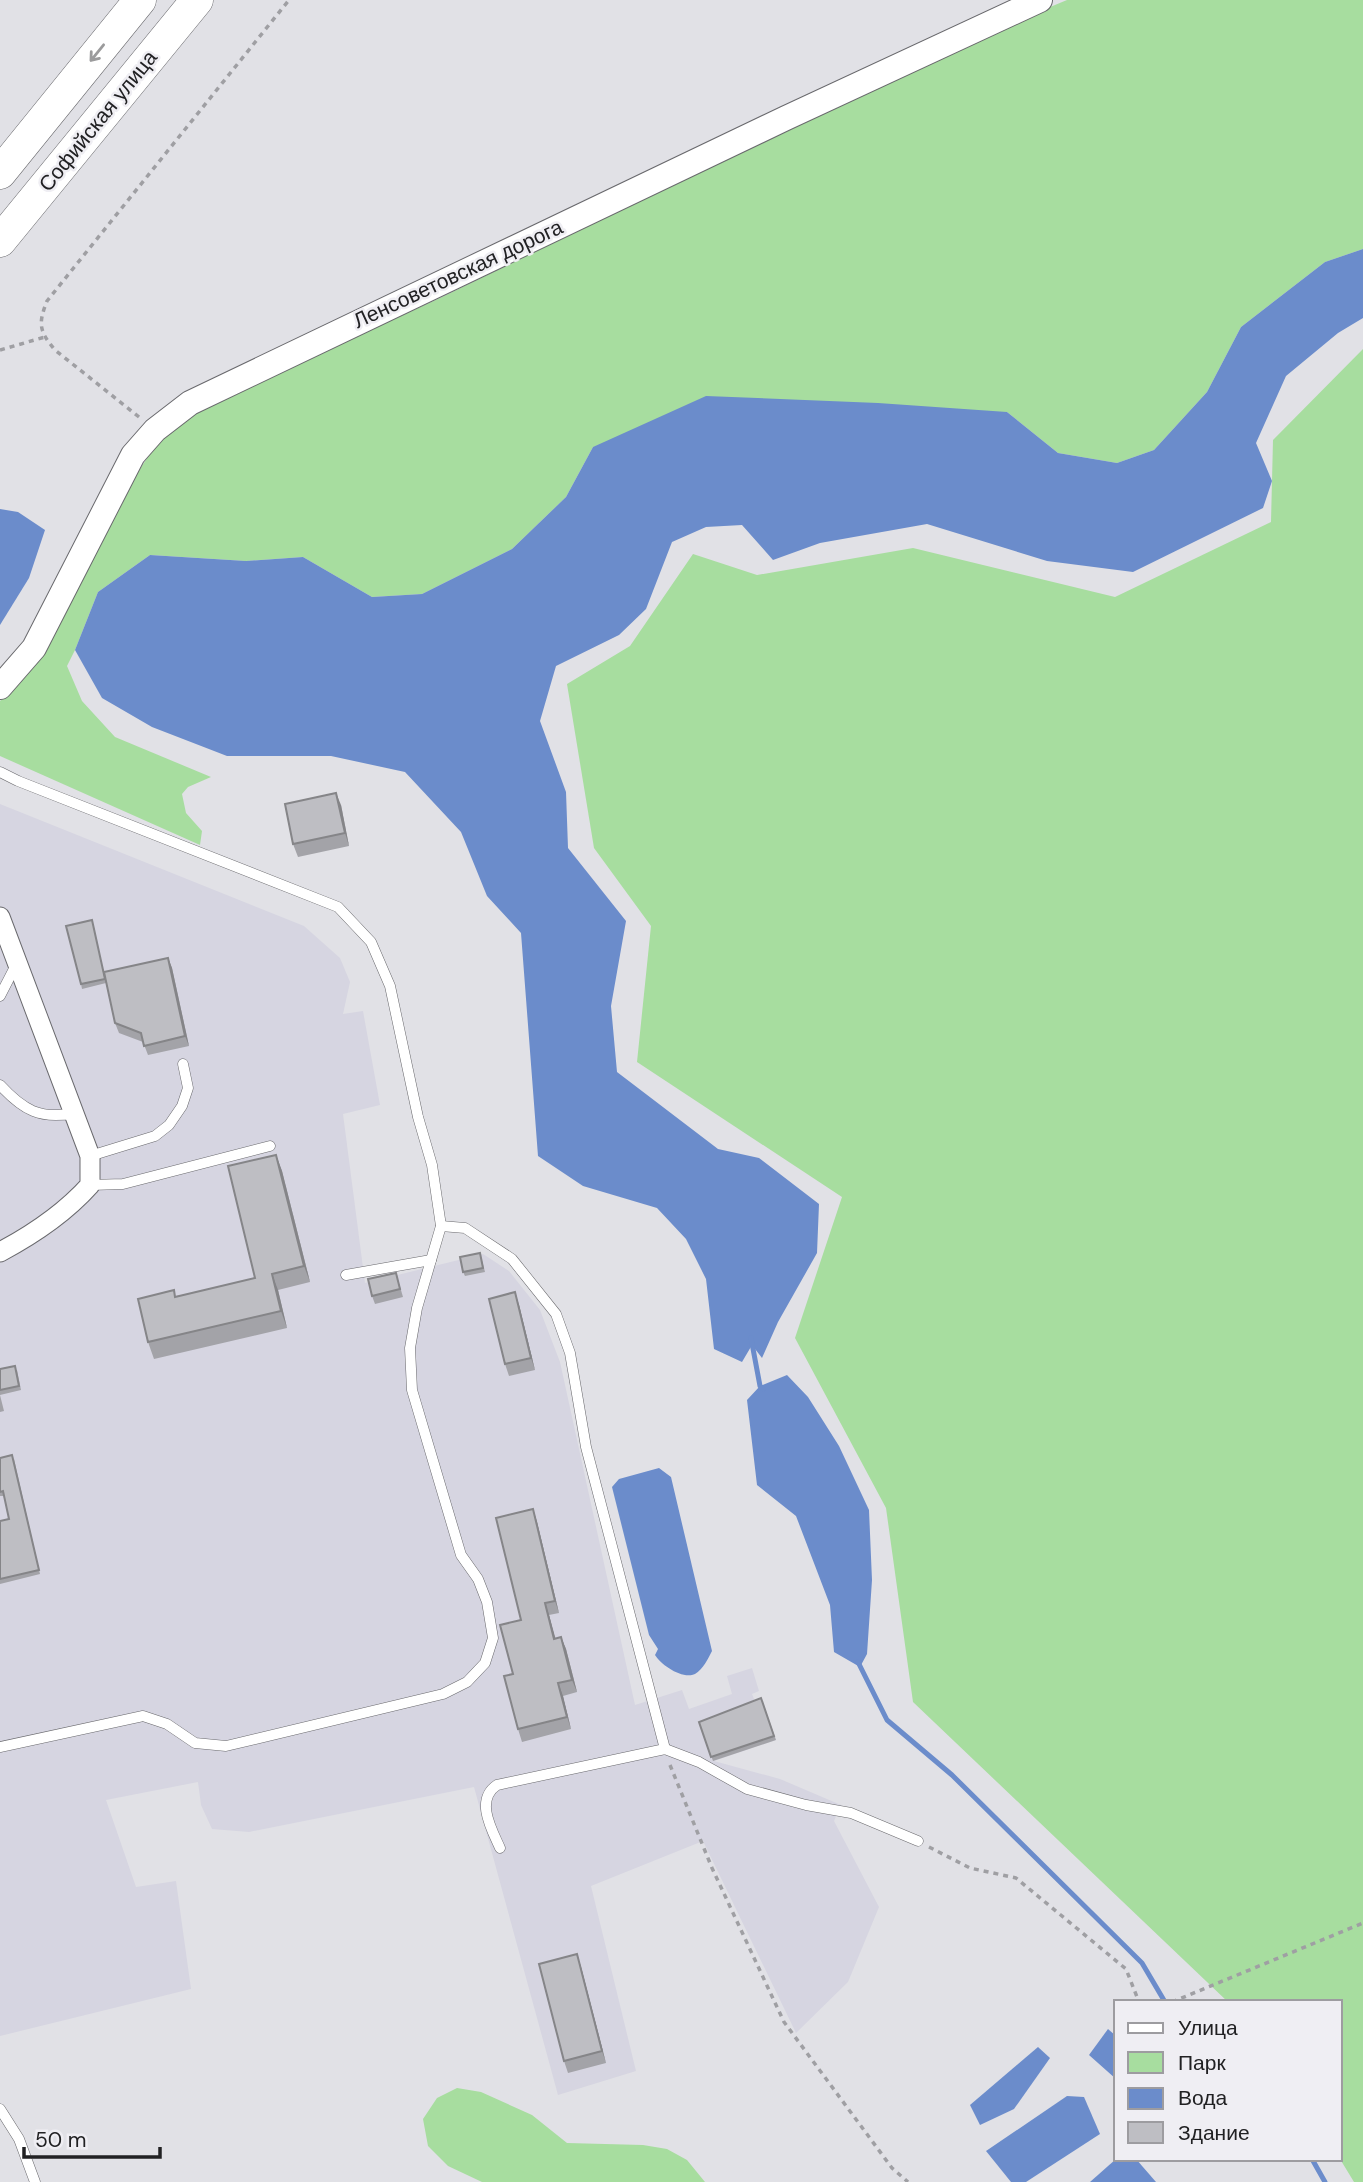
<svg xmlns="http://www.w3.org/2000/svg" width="1363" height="2182" font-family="'DM Sans',sans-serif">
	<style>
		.built { fill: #d6d5e1 }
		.green { fill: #a7dd9f }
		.water { fill: #6b8ccb }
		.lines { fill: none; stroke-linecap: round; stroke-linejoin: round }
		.stream { stroke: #6b8ccb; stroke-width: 5 }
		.service-casing { stroke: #69696d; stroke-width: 11 }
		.minor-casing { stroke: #69696d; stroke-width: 21 }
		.tertiary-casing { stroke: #69696d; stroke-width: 26 }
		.primary-casing { stroke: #69696d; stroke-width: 33 }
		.path { stroke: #9f9fa3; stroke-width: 3.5; stroke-dasharray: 5 5; stroke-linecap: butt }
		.service { stroke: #fff; stroke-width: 10 }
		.minor { stroke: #fff; stroke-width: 19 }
		.tertiary { stroke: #fff; stroke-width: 24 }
		.primary { stroke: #fff; stroke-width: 32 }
		.wall { fill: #a3a3a8 }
		.shaded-wall { fill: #858588 }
		.building { fill: #bebec3; stroke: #858588; stroke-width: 2 }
		.oneway { stroke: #9b9b9c }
		.labels { text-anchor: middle; stroke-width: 5; stroke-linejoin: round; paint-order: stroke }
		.street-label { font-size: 21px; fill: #212123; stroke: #efeef3 }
	</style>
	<rect width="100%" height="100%" fill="#e1e1e6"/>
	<path class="built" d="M0,804l304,122 36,32 10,24 -7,32 20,-3 17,94 -37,9 22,169 118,-29 26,17 31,39 20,52 75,343 47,-15 7,19 43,-15 -5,-18 25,-8 7,23 -7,3 4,10 7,-2 13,38 -62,21 66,18 61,26 -7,16 45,86 -31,75 -52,51 -93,-192 -112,45 45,185 -78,24 -84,-308 -225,45 -37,-3 -11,-24 -3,-23 -92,18 30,87 40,-6 15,108 -191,47z"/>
	<g class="green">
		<path d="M1067,0h296v249l-38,13 -84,65 -34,65 -53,58 -37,13 -59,-10 -51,-41 -414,35 -27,50 -54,52 -90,45 -50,3 -69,-40 -57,4 -96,-6 -52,37 -23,58 -8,16 15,35 33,36 96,40 -23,10 -6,7 4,19 16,18 -2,14 -200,-89v-55l17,-16 117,-207 27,-41 27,-20 47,-25 205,-94 312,-152 260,-123z"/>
		<path d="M1363,349v1833h-9l-14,-23v-157h-112l-315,-300 -27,-194 -91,-170 47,-141 -205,-135 14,-136 -57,-78 -27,-164 63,-38 63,-92 64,21 156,-27 202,49 156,-75 2,-82z"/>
		<path d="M457,2088l24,4 51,23 35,28 76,2 24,4 20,11 18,22h-223l-34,-16 -20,-20 -5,-27 14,-21z"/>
	</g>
	<g class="water">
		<path d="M1363,249v69l-25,15 -52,43 -30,67 16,38 -9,27 -130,64 -86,-11 -120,-37 -107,19 -47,17 -31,-35 -36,2 -34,15 -26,67 -27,26 -63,31 -16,55 26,71 2,56 58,73 -15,85 6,66 101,77 41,9 60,46 -2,49 -39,69 -16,36 -10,-13 -10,17 -28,-13 -8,-70 -20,-40 -29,-31 -74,-22 -45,-30 -17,-223 -34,-37 -26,-64 -56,-60 -74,-16h-104l-75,-29 -50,-29 -27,-48 23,-58 52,-37 96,6 57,-4 69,40 50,-3 90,-45 54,-52 27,-50 113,-51 172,7 129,9 51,41 59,10 37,-13 53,-58 34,-65 84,-65z"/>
		<path d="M0,509l18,3 27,18 -16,48 -29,47z"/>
		<path d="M787,1375l21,22 31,49 30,64 3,70 -5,74 -7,13 -26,-15 -4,-47 -34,-89 -39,-31 -10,-85 13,-14z"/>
		<path d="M659,1468l12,9 41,174c-4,8 -9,18 -17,23 -12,6 -34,-9 -40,-19l3,-6 -9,-14 -37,-148 7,-8z"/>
		<path d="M1108,2029l8,7v43l-27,-24z"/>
		<path d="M1038,2047l12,11 -36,51 -34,16 -10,-20z"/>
		<path d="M1067,2096l17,1 16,37 -74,48h-15l-25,-31z"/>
		<path d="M1116,2159h20l20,23h-66z"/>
	</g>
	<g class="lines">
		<g class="stream">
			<path d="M751,1338l9,48 3,3"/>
			<path d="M858,1662l29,58 65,55 190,188 23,39"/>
			<path d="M1312,2159l13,23"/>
		</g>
		<defs>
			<g id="service">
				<path d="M0,772l18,9 320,126 33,35 19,44 28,131 14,48 9,61 -24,82 -7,40 2,42 49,165 17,24 9,23 6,36 -8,25 -18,19 -24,12 -217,52 -31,-3 -28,-19 -24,-8 -143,31"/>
				<path d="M0,996l17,-33"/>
				<path d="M0,1085c23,25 40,35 75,28"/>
				<path d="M90,1156l65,-20 14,-11 13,-19 6,-18 -5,-24"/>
				<path d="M90,1185l33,-1 147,-38"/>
				<path d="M441,1226l24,2 47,31 44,55 14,39 16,94 79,302"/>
				<path d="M346,1275l85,-15"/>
				<path d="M500,1848c-9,-20 -25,-48 -3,-63l168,-36 34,13 48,27 59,16 45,8 67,28"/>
				<path d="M0,2109l19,30 16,43"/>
			</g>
			<path id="minor" d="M0,917l90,239v29c-26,29 -56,49 -90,67"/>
			<path id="tertiary" d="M0,687l34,-39 99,-193 22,-25 35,-27 596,-285 254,-118"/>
			<g id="primary">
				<path d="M0,173l140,-173"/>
				<path d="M0,241l197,-241"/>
			</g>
		</defs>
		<use href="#service" class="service-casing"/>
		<use href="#minor" class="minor-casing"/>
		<use href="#tertiary" class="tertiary-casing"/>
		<use href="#primary" class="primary-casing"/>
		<g class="path">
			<path d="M0,350l45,-13"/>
			<path d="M139,417l-84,-67c-16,-19 -17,-26 -8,-49l242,-301"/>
			<path d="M670,1765l42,103 72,154 108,146 16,14"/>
			<path d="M929,1847l41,21 46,10 110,91 13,33"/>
			<path d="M1172,2002l191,-79"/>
		</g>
		<use href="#service" class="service"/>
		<use href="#minor" class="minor"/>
		<use href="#tertiary" class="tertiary"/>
		<use href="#primary" class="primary"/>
	</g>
	<g class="wall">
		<path d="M341,805l8,41 -51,11 -5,-13z"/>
		<path d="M168,958l4,10 17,78 -41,9 -5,-13 -24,-9 -4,-10 -9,-40 -24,6 -1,-5 24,-12z"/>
		<path d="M276,1155l6,16 28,111 -32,8 9,38 -133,31 -6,-17 28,-45 79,-19z"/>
		<path d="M480,1253l5,19 -20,4 -2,-4z"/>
		<path d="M396,1273l7,24 -28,7 -3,-8z"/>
		<path d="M519,1305l16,65 -26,6 -4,-12z"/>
		<path d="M0,1369l17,1 4,20 -21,5 4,16 -4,1z"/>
		<path d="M0,1458l14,1 26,115 -40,10v-63l9,-2 -5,-23h-4z"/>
		<path d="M533,1509l4,13 22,91 -10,2 6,24 6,-2 5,12 11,43 -14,4 8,33 -49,13 -4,-13 3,-109z"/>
		<path d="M761,1698l15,42 -63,21 -14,-39z"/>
		<path d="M577,1954l4,13 25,96 -38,10 -4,-12z"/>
	</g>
	<g class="shaded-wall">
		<path d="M336,793l5,12 8,41 -4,-13z"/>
		<path d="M168,958l4,10 17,78 -4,-10z"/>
		<path d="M276,1155l6,16 28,111 -6,-16z"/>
		<path d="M272,1274l6,16 9,38 -6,-17z"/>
		<path d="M515,1292l4,13 16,65 -4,-12z"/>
		<path d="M533,1509l4,13 22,91 -4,-12z"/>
		<path d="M545,1603l4,12 10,36 -5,-12z"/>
		<path d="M561,1637l5,12 11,43 -5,-12z"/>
		<path d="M558,1683l5,13 8,33 -4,-12z"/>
		<path d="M577,1954l4,13 25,96 -4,-12z"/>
	</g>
	<g class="building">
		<path d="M336,793l9,40 -52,11 -8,-40z"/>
		<path d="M92,920l13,59 -24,5 -15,-58z"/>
		<path d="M168,958l17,78 -41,10 -3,-13 -26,-10 -11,-51z"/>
		<path d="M276,1155l28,111 -32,8 9,37 -133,31 -10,-43 36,-9 1,7 80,-19 -27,-112z"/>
		<path d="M480,1253l3,15 -20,4 -3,-15z"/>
		<path d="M396,1273l4,16 -28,7 -4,-17z"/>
		<path d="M515,1292l16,66 -26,6 -16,-65z"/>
		<path d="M15,1366l4,20 -19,4v-21z"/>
		<path d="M12,1455l27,115 -39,9v-58l9,-2 -6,-28 -3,1v-34z"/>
		<path d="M533,1509l22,92 -10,2 9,36 7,-2 11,43 -14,3 9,34 -49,12 -14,-53 9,-2 -13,-49 21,-5 -25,-102z"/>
		<path d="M761,1698l13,38 -63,21 -12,-35z"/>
		<path d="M577,1954l25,97 -38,10 -25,-97z"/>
	</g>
	<defs><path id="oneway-shaft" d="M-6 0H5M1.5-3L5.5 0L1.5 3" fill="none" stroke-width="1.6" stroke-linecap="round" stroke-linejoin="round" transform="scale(1.75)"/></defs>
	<use class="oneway" href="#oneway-shaft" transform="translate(97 53) rotate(129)"/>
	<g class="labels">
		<g class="street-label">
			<text transform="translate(98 121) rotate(-51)" y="7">Софийская улица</text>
			<text transform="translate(458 274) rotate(-25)" y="7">Ленсоветовская дорога</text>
		</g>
	</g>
	<rect x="1114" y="2000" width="228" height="161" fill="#efeef3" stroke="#9d9ca0" stroke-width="2"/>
	<rect x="1128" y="2023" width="35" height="10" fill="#ffffff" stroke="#9d9ca0" stroke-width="2"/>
	<text x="1178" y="2035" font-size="21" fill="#212123">Улица</text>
	<rect x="1128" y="2052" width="35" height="21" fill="#a7dd9f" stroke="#9d9ca0" stroke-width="2"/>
	<text x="1178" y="2070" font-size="21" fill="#212123">Парк</text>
	<rect x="1128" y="2088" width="35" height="21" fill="#6b8ccb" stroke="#9d9ca0" stroke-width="2"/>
	<text x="1178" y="2105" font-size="21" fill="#212123">Вода</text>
	<rect x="1128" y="2122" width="35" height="21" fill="#bebec3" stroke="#9d9ca0" stroke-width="2"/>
	<text x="1178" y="2140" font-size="21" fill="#212123">Здание</text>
	<path d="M24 2147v10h136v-10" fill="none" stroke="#212123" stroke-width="3.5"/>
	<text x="35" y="2147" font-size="21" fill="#212123" stroke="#efeef3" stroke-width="5" paint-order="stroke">50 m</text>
</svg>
